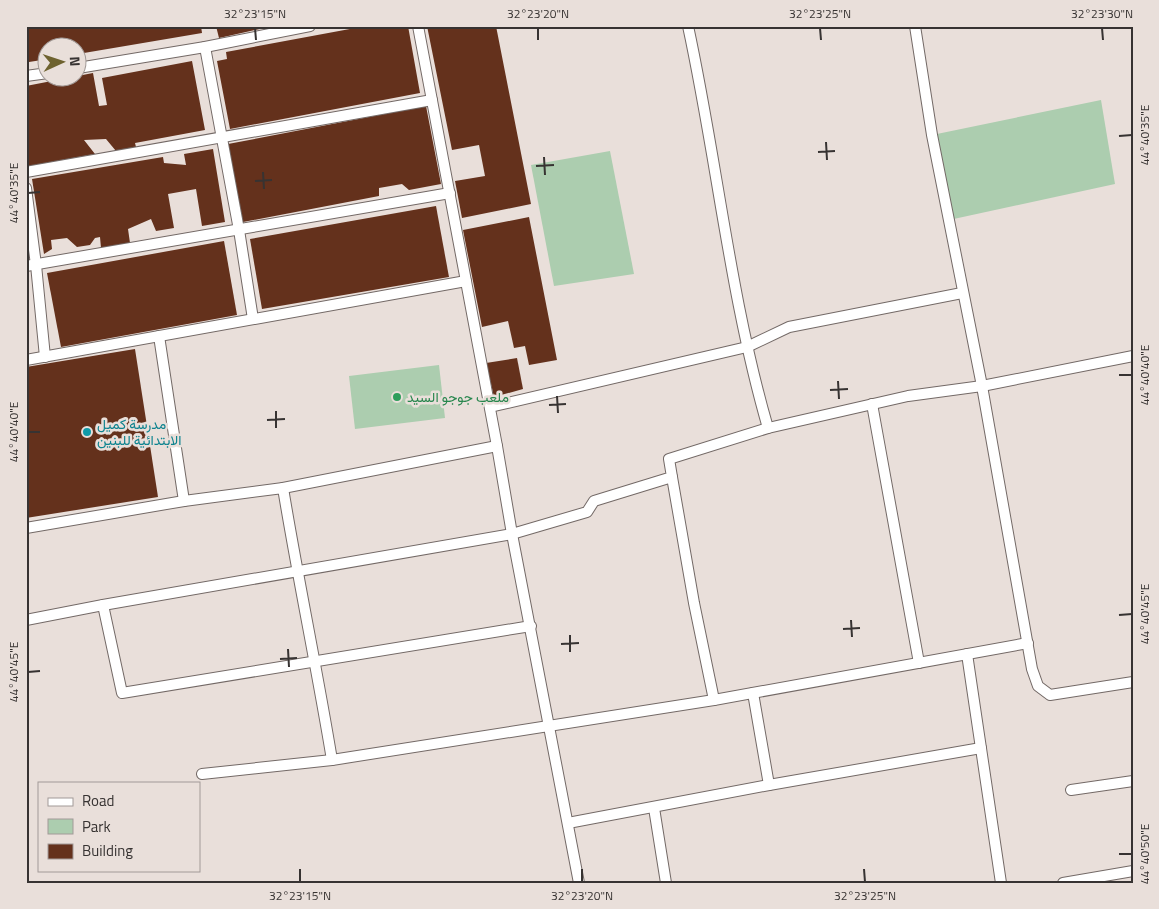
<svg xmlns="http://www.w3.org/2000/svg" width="1159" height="909" font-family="'Titillium Web',Vazirmatn,sans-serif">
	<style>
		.green { fill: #accdaf }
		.building { fill: #64311c }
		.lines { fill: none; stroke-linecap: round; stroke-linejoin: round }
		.street-casing { stroke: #736966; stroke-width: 12 }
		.street { stroke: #fff; stroke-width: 10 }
		.ticks { fill: none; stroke: #373332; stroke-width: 2 }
		.leisure-dot { fill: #2e9e5b; stroke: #e9dfda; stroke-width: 2 }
		.culture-dot { fill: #0f9aa8; stroke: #e9dfda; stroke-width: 2 }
		.labels { text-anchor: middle; stroke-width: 5; stroke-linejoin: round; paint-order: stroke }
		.leisure-label { font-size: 14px; fill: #27864d; stroke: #e9dfda; text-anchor: start }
		.culture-label { font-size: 14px; fill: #0d838f; stroke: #e9dfda; text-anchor: start }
		.neatline { fill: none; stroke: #373332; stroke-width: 2 }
		.ticks-label { font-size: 12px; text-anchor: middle; fill: #373332 }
	</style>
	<rect width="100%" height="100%" fill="#e9dfda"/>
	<g class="green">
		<path d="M1101,100l14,84 -166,36 -17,-85z"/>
		<path d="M610,151l24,123 -80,12 -23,-121z"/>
		<path d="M439,365l6,53 -90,11 -6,-53z"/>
	</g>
	<g class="building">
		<path d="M26,26h175l1,7 -124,21v-6h-30v11l-19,3 -3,-20z"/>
		<path d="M216,26h53v1l-50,11z"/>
		<path d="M366,26h42l12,67 -190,36 -13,-68 10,-2 -1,-7z"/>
		<path d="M427,26h69l35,178 -69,14 -7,-37 30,-5 -6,-31 -27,5z"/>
		<path d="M192,61l13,69 -70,13 1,4 -20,4 -10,-12 -22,1 11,14 -66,12 -3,-27v-53l67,-13 6,33 8,-1 -5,-27z"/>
		<path d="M426,106l15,78 -32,6 -7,-6 -23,4v8l-136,26 -15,-78z"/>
		<path d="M213,149l12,73 -23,4 -6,-37 -28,5 6,34 -18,3 -5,-12 -23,10 2,14 -29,5 -1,-11 -5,1 -5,7 -13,2 -10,-9 -16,2 1,9 -8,5 -12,-75 131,-22 1,6 22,2 -2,-11z"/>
		<path d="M436,206l13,71 -187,32 -12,-70z"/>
		<path d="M529,217l28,143 -28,5 -4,-19 -11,2 -6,-27 -26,6 -19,-97z"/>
		<path d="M224,241l13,74 -176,32 -14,-74z"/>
		<path d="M135,349l23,148 -132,21v-151z"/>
		<path d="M517,358l6,31 -29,8 -8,-34z"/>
	</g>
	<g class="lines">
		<defs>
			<g id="street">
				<path d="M418,26l79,420 15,88 67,349"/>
				<path d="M688,26c29,134 42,271 80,402"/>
				<path d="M915,26l17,109 50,251 50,283 6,17 12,9 83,-13"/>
				<path d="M205,47l34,183 14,89"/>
				<path d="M78,68l127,-21 105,-21"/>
				<path d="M26,76l22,-3"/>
				<path d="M26,172l406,-72"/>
				<path d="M26,188l10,77 9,92"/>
				<path d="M26,266l424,-73"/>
				<path d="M159,336l25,165 99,-13c15,91 34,181 49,272"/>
				<path d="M26,360l440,-79"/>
				<path d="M872,404l47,259"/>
				<path d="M490,407l257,-60 42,-20 173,-34"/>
				<path d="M672,477l22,126 20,97"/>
				<path d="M283,488l214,-42"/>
				<path d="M26,528l158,-27"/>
				<path d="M103,605l19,88 409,-67"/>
				<path d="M26,620l77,-15 409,-71 75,-22 7,-11 78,-24 -3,-18 99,-31 140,-32 74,-10 151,-30"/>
				<path d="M967,654l34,229"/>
				<path d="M753,693l16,92"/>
				<path d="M202,774l130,-14 382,-60 314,-57"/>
				<path d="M1071,790l62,-9"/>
				<path d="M654,808l12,75"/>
				<path d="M568,823l201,-38 212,-37"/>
				<path d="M1063,883l70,-12"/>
			</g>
		</defs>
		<use href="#street" class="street-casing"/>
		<use href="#street" class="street"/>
	</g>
	<path class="ticks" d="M255,28l1,12M538,28v12M820,28l1,12M1102,28l1,12M1119,136l13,-1M826,142l1,18M818,152l17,-1M544,157l1,18M536,166l18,-1M263,172l1,17M255,181l17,-1M28,193l12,-1M1119,375h13M838,381l1,18M830,390l18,-1M557,396l1,17M549,405l17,-1M276,411v17M267,420l18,-1M28,432h12M1119,615l13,-1M851,620l1,17M843,629l17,-1M570,635v17M561,644l18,-1M288,649l1,18M280,659l17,-1M28,672l12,-1M1119,854h13M300,869v13M582,869v13M864,869l1,13"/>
	<circle class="leisure-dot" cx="397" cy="397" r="5"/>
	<circle class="culture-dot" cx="87" cy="432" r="5"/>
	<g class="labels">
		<g class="leisure-label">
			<text x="407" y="402">ملعب جوجو السيد</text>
		</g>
		<g class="culture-label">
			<text x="97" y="429">مدرسة كميل<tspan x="97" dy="16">الابتدائية للبنين</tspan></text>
		</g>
	</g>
	<rect width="1159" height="909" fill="none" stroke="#e9dfda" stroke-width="55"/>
	<rect x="38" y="782" width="162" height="90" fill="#e9dfda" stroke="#a29a97"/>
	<rect x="48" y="798" width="25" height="8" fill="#ffffff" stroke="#a29a97"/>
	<text x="82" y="806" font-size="15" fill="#373332">Road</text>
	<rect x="48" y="819" width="25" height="15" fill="#accdaf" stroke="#a29a97"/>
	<text x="82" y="832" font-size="15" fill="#373332">Park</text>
	<rect x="48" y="844" width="25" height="15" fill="#64311c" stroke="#a29a97"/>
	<text x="82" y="856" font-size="15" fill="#373332">Building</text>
	<g transform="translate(62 62) rotate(87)"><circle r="24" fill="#e9dfda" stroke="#a29a97"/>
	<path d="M0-4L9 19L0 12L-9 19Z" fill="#6e622f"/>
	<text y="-8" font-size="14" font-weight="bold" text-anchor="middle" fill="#373332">N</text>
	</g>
	<rect x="28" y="28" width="1104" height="854" class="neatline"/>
	<g class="ticks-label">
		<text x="255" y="18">32°23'15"N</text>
		<text x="538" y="18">32°23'20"N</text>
		<text x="820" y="18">32°23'25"N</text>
		<text x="1102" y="18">32°23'30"N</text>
		<text transform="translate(1145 135) rotate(-90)" y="4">44°40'35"E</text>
		<text transform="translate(14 193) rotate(-90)" y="4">44°40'35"E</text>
		<text transform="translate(1145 375) rotate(-90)" y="4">44°40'40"E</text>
		<text transform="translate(14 432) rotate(-90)" y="4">44°40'40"E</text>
		<text transform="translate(1145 614) rotate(-90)" y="4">44°40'45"E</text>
		<text transform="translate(14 672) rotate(-90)" y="4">44°40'45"E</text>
		<text transform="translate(1145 854) rotate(-90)" y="4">44°40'50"E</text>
		<text x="300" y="900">32°23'15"N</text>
		<text x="582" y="900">32°23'20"N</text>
		<text x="865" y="900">32°23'25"N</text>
	</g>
</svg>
